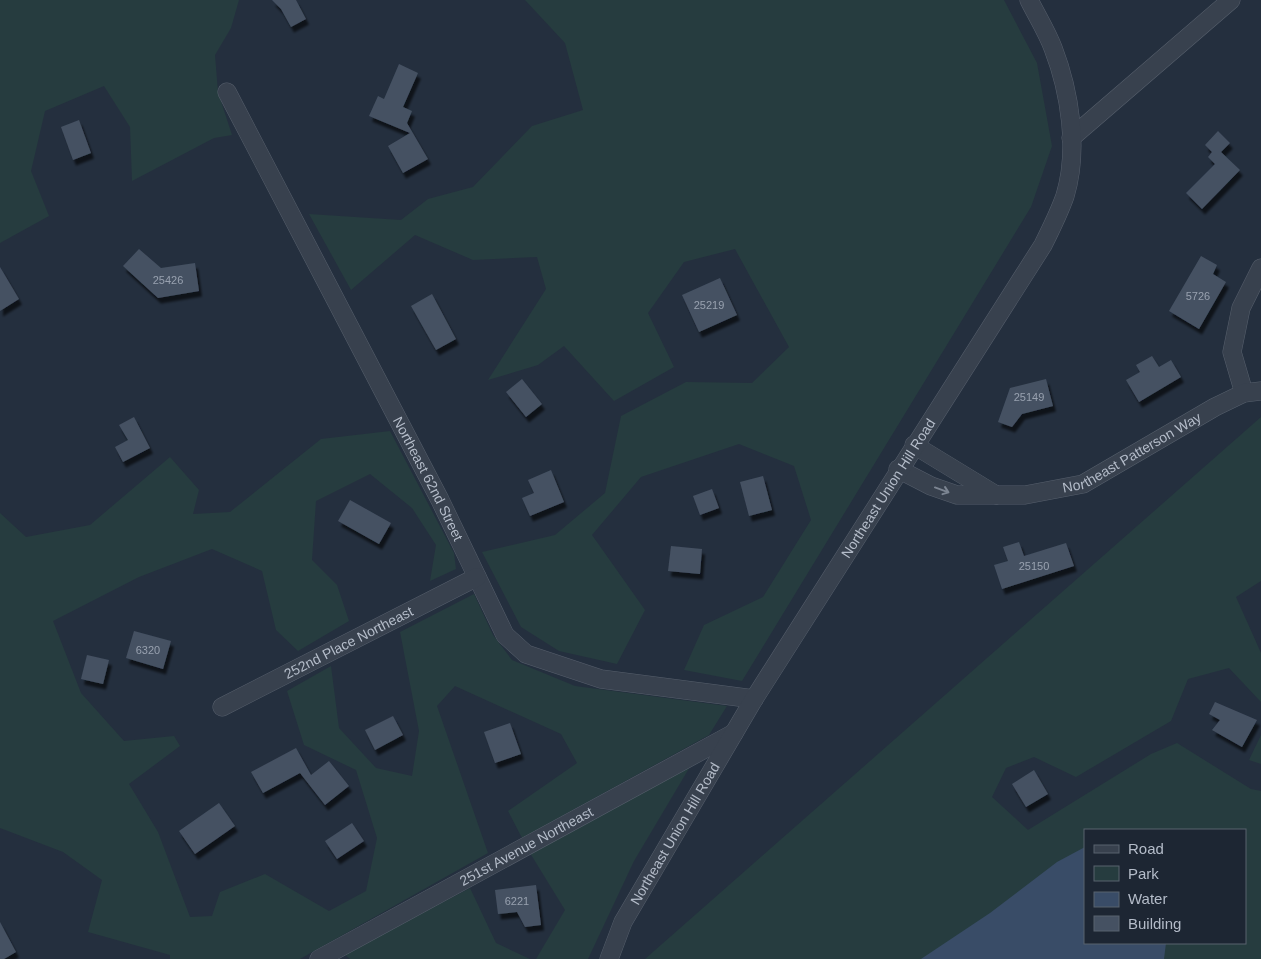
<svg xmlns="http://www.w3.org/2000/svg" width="1261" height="959" font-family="Arial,sans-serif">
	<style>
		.green { fill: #263c3f; fill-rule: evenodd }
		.water { fill: #394c67 }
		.building { fill: #455162; filter: url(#shadow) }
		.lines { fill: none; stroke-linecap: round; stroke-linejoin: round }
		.minor-casing { stroke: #565f6c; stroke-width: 19 }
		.minor { stroke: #38414e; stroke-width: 18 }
		.oneway { stroke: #7c8592 }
		.labels { text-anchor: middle; stroke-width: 4.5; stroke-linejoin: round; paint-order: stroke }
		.number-label { font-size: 11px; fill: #98a1af }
		.street-label { font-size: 14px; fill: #b4bcc9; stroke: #1d2633 }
	</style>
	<defs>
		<filter id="shadow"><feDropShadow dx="3" dy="5.5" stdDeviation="1" flood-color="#0009"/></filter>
	</defs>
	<rect width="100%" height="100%" fill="#242f3e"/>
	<g class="green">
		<path d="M0,0h239l-8,28 -16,27 3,37 14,43 -18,3 -82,43 -2,-54 -26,-41 -59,25 -14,60 18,45 -49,27z"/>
		<path d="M525,0h479l33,63 15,83 -21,61 -289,474 -58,-11 20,-45 59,-28 48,-77 -17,-54 -55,-22 -98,33 -49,58 53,75 -28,54 -58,-13 -38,-24 -39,-75 73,-17 50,-42 16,-77 65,-34 66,1 37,-36 -54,-98 -51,13 -36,51 26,54 -60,34 -50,-55 -26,19 -50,15 58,-91 -9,-32 -64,3 -58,-25 -64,55 -42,-76 92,6 27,-21 45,-12 59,-61 51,-16 -18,-67z"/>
		<path d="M1261,417v164l-25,16 25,56v49l-32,-34 -41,11 -17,42 -95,56 -42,-20 -28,11 -14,29 36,33 123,-76 26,-11 74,46 10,2v168h-616zM1085,830h160v113h-160z"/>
		<path d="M390,431l64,122 2,16 -26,12 6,-36 -24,-37 -42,-34 -54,27 -4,59 25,25 12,36 -51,30 -22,-21 -14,-59 -50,-22 -73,28 -86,44 28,72 43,48 50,-5 6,10 -51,38 29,48 32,85 22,-1 8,-24 45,-18 64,37 37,-20 11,-53 -21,-68 -52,-25 -17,-54 44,-25 8,62 37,40 36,8 7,-45 -19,-99 74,-38 19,41 19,25 63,26 152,20 -18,29 -187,103 -14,-27 69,-48 -16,-29 -106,-48 -18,20 51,147 -188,106h-130v-4l-82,-23 14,-52 -39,-28 -63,-24v-315l26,24 64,-12 80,-68 29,33 -6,24 37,-2 91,-73z"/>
		<path d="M1261,735v29l-12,-4z"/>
		<path d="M691,765l-57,96 -46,98h-52l29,-49 -35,-57z"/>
		<path d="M470,888l26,55 34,16h-180l-6,-5z"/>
	</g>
	<path class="water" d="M1085,847v96h81l-2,16h-243l69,-46 67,-51z"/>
	<g class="building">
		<path d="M272,0h24l10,19 -15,8 -10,-18z"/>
		<path d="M399,64l19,9 -15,34 9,4 -5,12 21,36 -25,14 -15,-27 22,-13 -41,-17 9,-20 6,3z"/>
		<path d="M79,120l12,33 -18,7 -12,-33z"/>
		<path d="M1218,131l12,12 -9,9 19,18 -38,39 -16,-16 29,-29 -7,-7 4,-5 -7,-7z"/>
		<path d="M139,249l22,19 34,-5 4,28 -41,7 -35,-32z"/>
		<path d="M1201,256l16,9 -4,9 13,8 -27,47 -30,-18z"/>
		<path d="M0,267l19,32 -19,12z"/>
		<path d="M720,278l17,37 -38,17 -17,-37z"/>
		<path d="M432,294l24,45 -20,11 -25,-44z"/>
		<path d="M1152,356l7,11 12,-7 10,17 -42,25 -13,-22 14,-8 -4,-7z"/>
		<path d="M522,379l20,25 -16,13 -20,-25z"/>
		<path d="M1046,379l7,27 -31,8 -10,13 -14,-5 12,-34z"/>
		<path d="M134,417l16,31 -27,14 -8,-15 13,-7 -9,-15z"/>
		<path d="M551,470l13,32 -34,14 -8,-18 12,-5 -6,-13z"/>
		<path d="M763,476l9,34 -23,6 -9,-34z"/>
		<path d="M712,489l7,19 -19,7 -7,-19z"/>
		<path d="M350,500l41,23 -12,21 -41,-23z"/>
		<path d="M1019,542l5,14 42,-13 8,23 -72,23 -8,-24 14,-4 -5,-14z"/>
		<path d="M671,546l31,3 -2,25 -32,-3z"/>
		<path d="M134,631l37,10 -8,28 -37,-11z"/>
		<path d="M87,655l22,5 -6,24 -22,-5z"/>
		<path d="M1215,702l42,18 -15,27 -30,-17 8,-10 -11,-6z"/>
		<path d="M393,716l10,19 -28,15 -10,-20z"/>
		<path d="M510,723l11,31 -26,9 -11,-31z"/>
		<path d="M296,748l15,27 18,-14 20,25 -24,19 -25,-32 -37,20 -12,-21z"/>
		<path d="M1034,770l14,24 -22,13 -14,-23z"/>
		<path d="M219,803l16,23 -40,28 -16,-23z"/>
		<path d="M352,823l12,18 -27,18 -12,-18z"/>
		<path d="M536,885l5,40 -16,2 -8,-15 -19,2 -3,-24z"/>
		<path d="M0,922l16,30 -12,7h-4z"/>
	</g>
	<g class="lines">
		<defs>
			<g id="minor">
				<path id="s1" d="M227,92l213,408 65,135 21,19 75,25 153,20"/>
				<path d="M1071,138l160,-138"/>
				<path d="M1244,393l-12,-41 9,-44 20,-40"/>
				<path d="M914,445l82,50"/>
				<path id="s2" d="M898,469l33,17 26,9h68l58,-11 132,-77 29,-14 17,-2"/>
				<path id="s3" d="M222,707l255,-130"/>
				<path id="s4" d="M319,959l415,-226"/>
				<path id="s5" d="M609,959l14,-37 131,-223 289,-454c8,-16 16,-32 22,-49 14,-46 5,-104 -12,-148 -6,-16 -16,-32 -24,-48"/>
			</g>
		</defs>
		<use href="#minor" class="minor-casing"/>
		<use href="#minor" class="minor"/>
	</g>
	<defs><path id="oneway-shaft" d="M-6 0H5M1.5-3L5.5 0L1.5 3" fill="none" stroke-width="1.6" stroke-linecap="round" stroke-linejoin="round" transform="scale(1.25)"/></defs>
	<use class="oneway" href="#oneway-shaft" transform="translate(942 490) rotate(20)"/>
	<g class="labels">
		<g class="number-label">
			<text x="168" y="284">25426</text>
			<text x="1198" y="300">5726</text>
			<text x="709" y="309">25219</text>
			<text x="1029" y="401">25149</text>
			<text x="1034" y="570">25150</text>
			<text x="148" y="654">6320</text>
			<text x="517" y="905">6221</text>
		</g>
		<g class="street-label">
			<text dy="5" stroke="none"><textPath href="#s2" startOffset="249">Northeast Patterson Way</textPath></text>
			<text dy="5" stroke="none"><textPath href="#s1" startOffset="436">Northeast 62nd Street</textPath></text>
			<text dy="5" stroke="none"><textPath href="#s5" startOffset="548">Northeast Union Hill Road</textPath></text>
			<text dy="5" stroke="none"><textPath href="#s3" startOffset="142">252nd Place Northeast</textPath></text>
			<text dy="5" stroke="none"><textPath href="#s5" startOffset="142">Northeast Union Hill Road</textPath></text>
			<text dy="5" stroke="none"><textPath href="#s4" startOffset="236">251st Avenue Northeast</textPath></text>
		</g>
	</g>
	<rect x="1084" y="829" width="162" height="115" fill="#1d2633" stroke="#59626f"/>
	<rect x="1094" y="845" width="25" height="8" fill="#38414e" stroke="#59626f"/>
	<text x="1128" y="854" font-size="15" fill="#b4bcc9">Road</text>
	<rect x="1094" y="866" width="25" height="15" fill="#263c3f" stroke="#59626f"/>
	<text x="1128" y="879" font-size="15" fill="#b4bcc9">Park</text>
	<rect x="1094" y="892" width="25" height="15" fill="#394c67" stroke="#59626f"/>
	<text x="1128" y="904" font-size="15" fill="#b4bcc9">Water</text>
	<rect x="1094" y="916" width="25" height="15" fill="#455162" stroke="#59626f"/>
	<text x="1128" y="929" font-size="15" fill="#b4bcc9">Building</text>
</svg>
